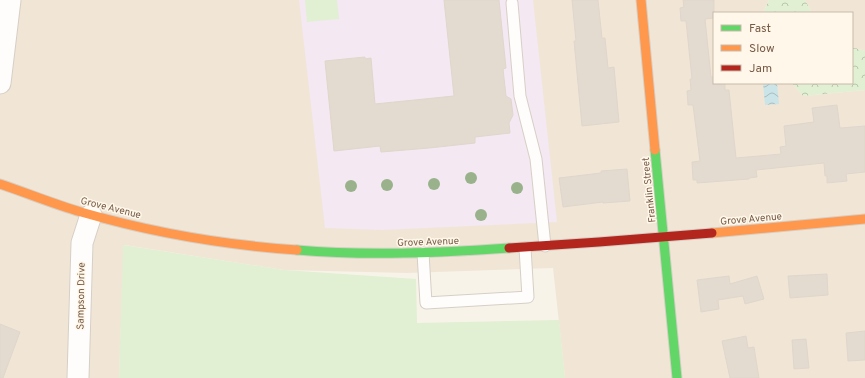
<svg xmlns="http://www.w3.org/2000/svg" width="865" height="378" font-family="Overpass,sans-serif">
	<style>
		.residential { fill: #f1e6d6 }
		.education { fill: #f4e8f2 }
		.forest { fill: url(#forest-crowns) }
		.park { fill: #e1efd2 }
		.water { fill: url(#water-waves) }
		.building { fill: #e4dbd0; stroke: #e0d6cb }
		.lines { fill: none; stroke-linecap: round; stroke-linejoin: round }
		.lane-casing { stroke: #d6cfc6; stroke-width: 13 }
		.street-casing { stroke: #d6cfc6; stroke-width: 23 }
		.fast-casing { stroke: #d6cfc6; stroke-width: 11 }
		.slow-casing { stroke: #d6cfc6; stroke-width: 11 }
		.jam-casing { stroke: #d6cfc6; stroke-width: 11 }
		.lane { stroke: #fefdfc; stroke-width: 11 }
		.street { stroke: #fefdfc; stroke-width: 21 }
		.fast { stroke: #63d668; stroke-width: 9 }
		.slow { stroke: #ff974d; stroke-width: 9 }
		.jam { stroke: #b3261e; stroke-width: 9 }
		.tree { fill: #99b28c }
		.labels { text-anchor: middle; stroke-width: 3; stroke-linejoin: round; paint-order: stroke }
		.street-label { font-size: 10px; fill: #775b47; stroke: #fff8ea }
	</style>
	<defs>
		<pattern id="forest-crowns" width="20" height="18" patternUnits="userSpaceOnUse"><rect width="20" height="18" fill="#e1efd2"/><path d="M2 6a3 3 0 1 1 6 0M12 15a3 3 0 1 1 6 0" fill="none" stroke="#bbc5ac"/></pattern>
		<pattern id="water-waves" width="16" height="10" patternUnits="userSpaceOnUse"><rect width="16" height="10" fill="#cae4e8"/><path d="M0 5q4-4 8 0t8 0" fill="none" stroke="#a9bcbe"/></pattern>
	</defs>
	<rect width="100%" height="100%" fill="#f7f3e9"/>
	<g class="residential">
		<path d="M0,0h769l-6,13h-49v70h78l11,13 62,-6v288h-300l-12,-110 -146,5 -123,-3 -160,-25 -5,133h-119z"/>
		<path d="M805,0h60v51l-13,-4v-34h-40z"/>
	</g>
	<path class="education" d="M299,0h234l24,222 -175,8 -57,-2z"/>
	<g class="forest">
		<path d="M769,0h36l7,13h-49z"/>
		<path d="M852,47l13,4v39l-62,6 -11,-13h60z"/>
	</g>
	<g class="park">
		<path d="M305,0h32l2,19 -32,3z"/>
		<path d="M123,245l161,25 132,9 1,44 142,-3 6,58h-446z"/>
	</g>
	<path class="water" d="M763,83h14l2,21 -14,1z"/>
	<g class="building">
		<path d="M444,0h55l7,68 -3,1 3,27 5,3 2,16 -4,8 1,10 -35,4v6l-46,5 -48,4 -1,-6 -46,5 -9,-90 40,-4v2l6,-1 4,46 79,-8z"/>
		<path d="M572,0h26l4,38h3l3,30 6,-1 5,55 -37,4 -8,-85h2z"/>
		<path d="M683,0h31v18l-9,1 6,58h3v6h11v7h4l7,68 45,-4 -1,-7 6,-1 -2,-20 30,-4 -2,-14 25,-3 3,23 25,-2v46l-19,2 1,7 -20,2v-7h-2l-1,-13 -68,7 1,7 -8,1v1l-52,4v-3h-4l-1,-18 8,-1 -7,-56h-5l-1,-14 4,-1 -1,-11h2l-6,-58h-5l-1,-13 4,-1z"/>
		<path d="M627,169l3,32 -27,2v-1l-40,5 -4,-29 42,-5v-2z"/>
		<path d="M827,274l1,21 -38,3 -2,-22z"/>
		<path d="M729,276l1,8 27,-8 7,23 -19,5 -2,-8 -25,4 1,9 -18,3 -4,-32z"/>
		<path d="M0,324l20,8 -17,46h-3z"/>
		<path d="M865,331v29l-17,1 -2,-28z"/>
		<path d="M746,336l2,12 6,-1 5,31h-29l-8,-37z"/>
		<path d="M806,339l3,29 -15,1 -2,-29z"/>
	</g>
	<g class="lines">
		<defs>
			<g id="lane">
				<path d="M512,3l8,93 16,63 9,87"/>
				<path d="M423,253l3,50 102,-6 -3,-49"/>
			</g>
			<g id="street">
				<path d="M0,83l10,-83"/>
				<path d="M78,378l4,-135 9,-28"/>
			</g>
			<g id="fast">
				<path d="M655,150l22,228"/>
				<path d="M297,250c70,6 141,3 212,-2"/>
			</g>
			<g id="slow">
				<path d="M641,0l14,150"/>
				<path d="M0,184c27,9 53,20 81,28 69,20 143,33 216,38"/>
				<path d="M712,233l153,-14"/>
			</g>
			<path id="jam" d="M509,248l90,-6 113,-9"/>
		</defs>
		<use href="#lane" class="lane-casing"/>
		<use href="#street" class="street-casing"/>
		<use href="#fast" class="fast-casing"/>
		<use href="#slow" class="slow-casing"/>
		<use href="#jam" class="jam-casing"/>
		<use href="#lane" class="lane"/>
		<use href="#street" class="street"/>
		<use href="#fast" class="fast"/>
		<use href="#slow" class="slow"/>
		<use href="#jam" class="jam"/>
	</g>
	<g class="tree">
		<circle cx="471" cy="178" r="6"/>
		<circle cx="434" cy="184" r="6"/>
		<circle cx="387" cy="185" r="6"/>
		<circle cx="351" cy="186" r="6"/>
		<circle cx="517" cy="188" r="6"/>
		<circle cx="481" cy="215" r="6"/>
	</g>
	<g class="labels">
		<g class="street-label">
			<text transform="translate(648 190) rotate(-96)" y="4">Franklin Street</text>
			<text transform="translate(111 207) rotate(14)" y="4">Grove Avenue</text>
			<text transform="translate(751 218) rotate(-5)" y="4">Grove Avenue</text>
			<text transform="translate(428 241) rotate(-2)" y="4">Grove Avenue</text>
			<text transform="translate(80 296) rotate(-89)" y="4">Sampson Drive</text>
		</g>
	</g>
	<rect x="713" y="12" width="140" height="72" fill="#fff8ea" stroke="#c9b9a9"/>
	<rect x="721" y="25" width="20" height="6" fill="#63d668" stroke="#c9b9a9"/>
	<text x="749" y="32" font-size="12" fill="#775b47">Fast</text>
	<rect x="721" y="45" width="20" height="6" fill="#ff974d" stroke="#c9b9a9"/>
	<text x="749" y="52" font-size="12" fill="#775b47">Slow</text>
	<rect x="721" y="65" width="20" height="6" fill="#b3261e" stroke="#c9b9a9"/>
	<text x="749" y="72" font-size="12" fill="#775b47">Jam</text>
</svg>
